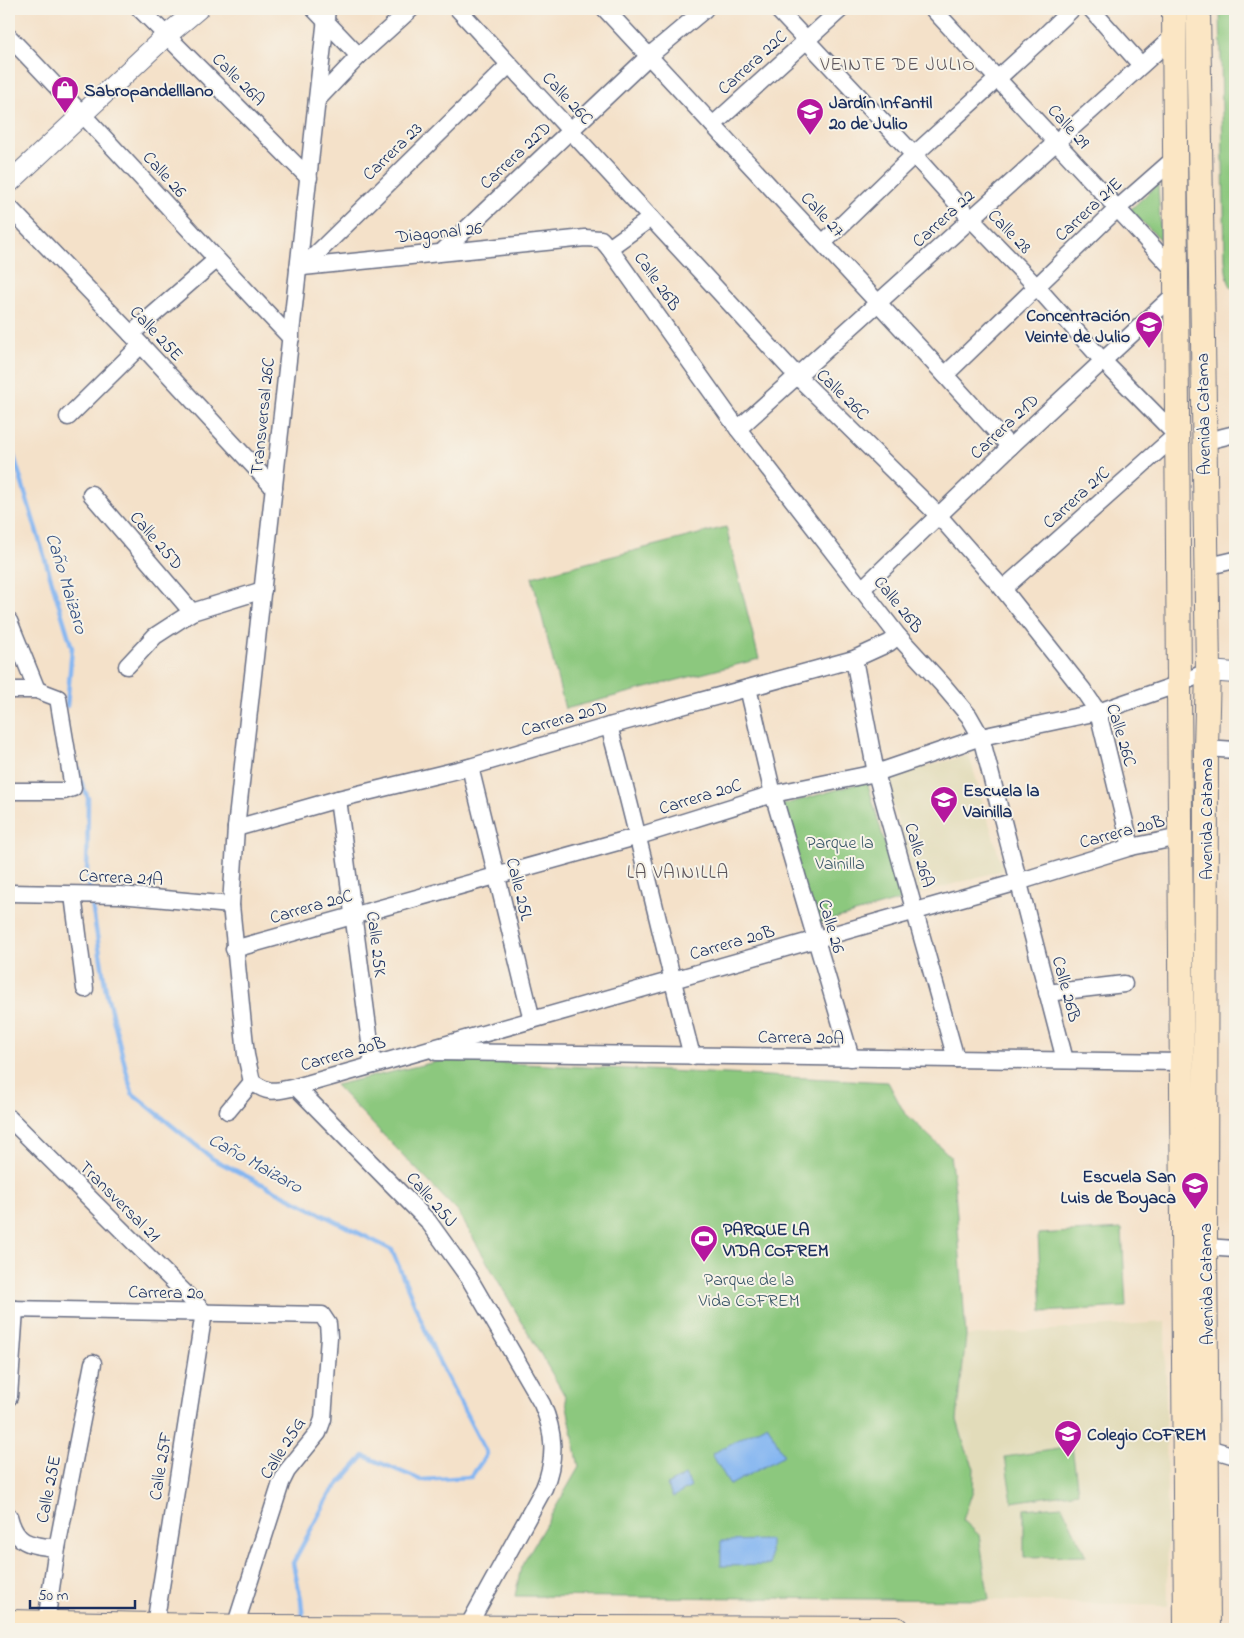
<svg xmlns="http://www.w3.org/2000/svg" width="1244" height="1638" font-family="'Indie Flower',sans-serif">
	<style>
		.built { fill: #e2dcba }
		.green { fill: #8cc87e; stroke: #547c6e }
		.water { fill: #84b6f1; stroke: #5072a8 }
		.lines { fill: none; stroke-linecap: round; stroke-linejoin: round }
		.stream { stroke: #84b6f1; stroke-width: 4.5 }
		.minor-casing { stroke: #676d83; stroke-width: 19 }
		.tertiary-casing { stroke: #676d83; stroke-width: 22 }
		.secondary-casing { stroke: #676d83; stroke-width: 26 }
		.minor { stroke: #fff; stroke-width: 16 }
		.tertiary { stroke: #fff; stroke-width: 20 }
		.secondary { stroke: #fbe6c4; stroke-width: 24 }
		.labels { text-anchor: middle; stroke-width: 4; stroke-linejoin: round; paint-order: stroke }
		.street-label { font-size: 18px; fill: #1b2f5e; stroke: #f7f3e8 }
		.poi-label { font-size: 18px; font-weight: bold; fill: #1b2f5e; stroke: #f7f3e8; text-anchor: start }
		.park-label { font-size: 18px; fill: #375566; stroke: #f7f3e8 }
		.neighbourhood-label { font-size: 19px; letter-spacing: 1px; fill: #5e575d; stroke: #f7f3e8 }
		.water-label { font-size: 19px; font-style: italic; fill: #355183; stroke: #f7f3e8 }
	</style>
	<rect width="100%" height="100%" fill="#f7f3e8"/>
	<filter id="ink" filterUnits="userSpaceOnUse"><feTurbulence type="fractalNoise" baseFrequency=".02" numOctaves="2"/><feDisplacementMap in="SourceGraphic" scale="10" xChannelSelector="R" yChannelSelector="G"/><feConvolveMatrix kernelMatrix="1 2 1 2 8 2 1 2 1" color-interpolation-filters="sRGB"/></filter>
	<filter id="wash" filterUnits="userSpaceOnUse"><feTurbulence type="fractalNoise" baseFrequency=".0096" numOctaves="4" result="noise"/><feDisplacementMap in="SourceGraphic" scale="20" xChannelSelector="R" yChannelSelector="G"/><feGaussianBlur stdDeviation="1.12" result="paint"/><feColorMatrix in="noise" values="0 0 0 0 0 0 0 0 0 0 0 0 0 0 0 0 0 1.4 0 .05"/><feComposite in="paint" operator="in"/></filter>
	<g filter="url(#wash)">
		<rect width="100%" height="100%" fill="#f4e1c9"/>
		<g class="built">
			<path d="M969,755l34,115 -85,24 -33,-117z"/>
			<path d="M1165,1322l3,284 -179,-6 -10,-65 -16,-15 10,-30 1,-22 -9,-21 -8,-27 9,-84z"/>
		</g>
		<g class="green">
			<path d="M1220,9h15v282c-9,-8 -9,-21 -10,-32z"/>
			<path d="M1158,184l3,56 -31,-30z"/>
			<path d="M726,527l33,132 -194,50 -33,-132z"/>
			<path d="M867,781l34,119 -88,25 -34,-119z"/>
			<path d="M444,1060l444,22 16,30 46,44 5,33 11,147 -9,84 8,27 9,21 -1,22 -10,30 16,15 10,65 -474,-4 6,-29 58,-100 -14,-71 -107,-184 -123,-127z"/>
			<path d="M1122,1229l4,78 -84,5 -4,-78z"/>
			<path d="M1072,1447l6,45 -66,10 -7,-45z"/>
			<path d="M1062,1506l24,50 -62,1v-48z"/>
		</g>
		<g class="water">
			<path d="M767,1424l17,32 -54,29 -18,-31z"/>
			<path d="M685,1475l6,12 -18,10 -6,-12z"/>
			<path d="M770,1540v25l-49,1v-25z"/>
		</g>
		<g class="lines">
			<g class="stream">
				<path d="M9,440l63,208 -5,58"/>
				<path d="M78,768l2,11 8,19 -1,76 3,16"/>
				<path d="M91,898l15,93 26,102 81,66 179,91 45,108 50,96 -16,23 -50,3 -57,-24 -34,38 -37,69 8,37 2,20"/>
			</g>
		</g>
	</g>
	<g filter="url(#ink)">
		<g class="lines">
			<defs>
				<g id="minor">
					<path d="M140,9l169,169"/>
					<path d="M314,9l45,47"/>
					<path d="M327,9l-91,819 -5,77 15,150 6,27c18,13 23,9 44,5l722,-205 113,-35 49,-10"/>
					<path d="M458,9l339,367 141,139 65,74 80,101 15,22 33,135"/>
					<path d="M605,9l340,366 65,72"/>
					<path d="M777,9l137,146 57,64 65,67 67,75 73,74 -173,154"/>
					<path d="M933,9l242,262"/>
					<path d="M1091,9l50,56"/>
					<path d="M9,37c96,99 187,202 282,301"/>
					<path d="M317,100l42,-44 52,-47"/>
					<path d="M713,125l128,-116"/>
					<path d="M9,207l122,127 143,154"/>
					<path d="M823,243l91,-88 127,-116 31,-30"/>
					<path d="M609,248l42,-30"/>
					<path d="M443,251l206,-195 56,-47"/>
					<path d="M303,267l206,-202"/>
					<path d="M298,268l5,-1 282,-29 16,1 8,9 129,181 160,207 44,48 27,32 12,21 84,323"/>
					<path d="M131,334l85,-74"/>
					<path d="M945,375l172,-166 58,-51"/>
					<path d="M68,417l73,-72"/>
					<path d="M738,429l436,-393"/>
					<path d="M1203,442l32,-8"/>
					<path d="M91,494l101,118"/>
					<path d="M1205,567l30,-7"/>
					<path d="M861,590l149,-143 165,-153"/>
					<path d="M9,621l28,69"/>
					<path d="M854,659l22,114 80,286"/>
					<path d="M127,666l28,-30 37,-24 71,-22"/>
					<path d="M748,688l25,106 78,264"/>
					<path d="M9,690h28l21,8 15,90 -9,3h-55"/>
					<path d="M609,726c30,109 54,220 83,330"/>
					<path d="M1206,748l29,2"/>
					<path d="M470,767l62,253"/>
					<path d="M338,799l35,266"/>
					<path d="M236,828l102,-29 132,-32 139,-41 245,-67 35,-16 9,-7"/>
					<path d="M9,893l111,2 111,10"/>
					<path d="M73,895l12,94"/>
					<path d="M234,949l405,-113 134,-42 103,-21 105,-36 117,-25 81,-28 29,-13"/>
					<path d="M1047,993l77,-9"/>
					<path d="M436,1052l746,10"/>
					<path d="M296,1087l132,134 41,57 73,126c13,29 14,55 2,84l-77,140"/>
					<path d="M228,1111l24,-29"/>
					<path d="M9,1118l195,194 -49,313"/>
					<path d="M1205,1247l30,2"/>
					<path d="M9,1309l313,6 6,9 1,13 -6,82 -5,14 -31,38 -6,12 -46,144"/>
					<path d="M9,1397l6,-88"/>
					<path d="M1208,1448l27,8"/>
					<path d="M9,1516c7,29 21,29 48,32"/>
					<path d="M46,1622l11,-74 36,-185"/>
				</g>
				<g id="tertiary">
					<path d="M9,183l158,-148 31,-26"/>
					<path d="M1208,671l27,2"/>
				</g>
				<g id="secondary">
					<path d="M1174,9l12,1620"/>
					<path d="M1198,9l10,662 -2,77 -1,499 3,382"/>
					<path d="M9,1622l243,5 644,2"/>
				</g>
			</defs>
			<use href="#minor" class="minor-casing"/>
			<use href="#tertiary" class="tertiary-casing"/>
			<use href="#secondary" class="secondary-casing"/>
			<use href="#minor" class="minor"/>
			<use href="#tertiary" class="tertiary"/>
			<use href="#secondary" class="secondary"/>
		</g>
	</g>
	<defs>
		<symbol id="shop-pin" viewBox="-11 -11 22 30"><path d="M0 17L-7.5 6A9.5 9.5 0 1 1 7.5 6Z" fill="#b5179e" stroke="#f7f3e8"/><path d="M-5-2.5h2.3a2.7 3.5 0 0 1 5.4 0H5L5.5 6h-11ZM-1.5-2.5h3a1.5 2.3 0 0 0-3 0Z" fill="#fff"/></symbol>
		<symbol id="school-pin" viewBox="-11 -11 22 30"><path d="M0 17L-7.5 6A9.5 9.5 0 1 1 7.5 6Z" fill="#b5179e" stroke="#f7f3e8"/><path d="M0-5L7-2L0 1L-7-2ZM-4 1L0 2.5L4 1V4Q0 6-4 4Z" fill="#fff"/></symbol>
		<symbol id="stadium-pin" viewBox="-11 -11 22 30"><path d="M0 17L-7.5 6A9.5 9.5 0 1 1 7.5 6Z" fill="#b5179e" stroke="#f7f3e8"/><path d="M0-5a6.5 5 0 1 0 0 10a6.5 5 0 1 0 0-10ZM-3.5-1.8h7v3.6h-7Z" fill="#fff"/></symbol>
		<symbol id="university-pin" viewBox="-11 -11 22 30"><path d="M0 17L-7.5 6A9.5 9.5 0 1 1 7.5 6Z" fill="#b5179e" stroke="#f7f3e8"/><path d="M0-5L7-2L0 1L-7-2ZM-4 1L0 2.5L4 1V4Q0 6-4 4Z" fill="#fff"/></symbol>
	</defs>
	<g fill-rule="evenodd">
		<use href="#shop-pin" x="49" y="74" width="32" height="43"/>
		<use href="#school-pin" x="794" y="96" width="32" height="43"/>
		<use href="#school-pin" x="1133" y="309" width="32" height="43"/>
		<use href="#school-pin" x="928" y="784" width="32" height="43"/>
		<use href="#school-pin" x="1179" y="1170" width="32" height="43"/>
		<use href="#stadium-pin" x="688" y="1223" width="32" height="43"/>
		<use href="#university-pin" x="1052" y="1418" width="32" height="43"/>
	</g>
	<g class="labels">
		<g class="street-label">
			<text transform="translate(752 62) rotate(-42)" y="6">Carrera 22C</text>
			<text transform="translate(239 79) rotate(45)" y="6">Calle 26A</text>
			<text transform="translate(568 98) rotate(47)" y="6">Calle 26C</text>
			<text transform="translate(1069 126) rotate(48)" y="6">Calle 29</text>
			<text transform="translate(392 151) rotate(-44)" y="6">Carrera 23</text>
			<text transform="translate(515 155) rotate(-43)" y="6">Carrera 22D</text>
			<text transform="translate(165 174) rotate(48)" y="6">Calle 26</text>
			<text transform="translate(1088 209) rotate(-43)" y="6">Carrera 21E</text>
			<text transform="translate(823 214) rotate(47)" y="6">Calle 27</text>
			<text transform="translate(943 218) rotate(-42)" y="6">Carrera 22</text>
			<text transform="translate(1010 231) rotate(46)" y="6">Calle 28</text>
			<text transform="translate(439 232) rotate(-6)" y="6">Diagonal 26</text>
			<text transform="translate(658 281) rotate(55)" y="6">Calle 26B</text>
			<text transform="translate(157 333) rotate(47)" y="6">Calle 25E</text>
			<text transform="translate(843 394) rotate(44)" y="6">Calle 26C</text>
			<text transform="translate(1203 414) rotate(-91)" y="6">Avenida Catama</text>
			<text transform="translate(262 416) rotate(-84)" y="6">Transversal 26C</text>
			<text transform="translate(1004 426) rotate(-43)" y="6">Carrera 21D</text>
			<text transform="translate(1076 497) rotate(-42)" y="6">Carrera 21C</text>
			<text transform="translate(157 540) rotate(49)" y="6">Calle 25D</text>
			<text transform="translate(899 604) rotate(51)" y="6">Calle 26B</text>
			<text transform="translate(564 718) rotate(-16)" y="6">Carrera 20D</text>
			<text transform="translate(1122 735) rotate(73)" y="6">Calle 26C</text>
			<text transform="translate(700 796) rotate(-17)" y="6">Carrera 20C</text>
			<text transform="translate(1206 819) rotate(-90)" y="6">Avenida Catama</text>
			<text transform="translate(1122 831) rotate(-15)" y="6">Carrera 20B</text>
			<text transform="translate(920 855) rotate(74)" y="6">Calle 26A</text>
			<text transform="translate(121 877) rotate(3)" y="6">Carrera 21A</text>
			<text transform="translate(520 889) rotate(76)" y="6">Calle 25L</text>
			<text transform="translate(311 906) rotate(-16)" y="6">Carrera 20C</text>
			<text transform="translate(832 926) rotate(74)" y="6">Calle 26</text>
			<text transform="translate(732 942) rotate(-16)" y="6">Carrera 20B</text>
			<text transform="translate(377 944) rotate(83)" y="6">Calle 25K</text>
			<text transform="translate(1067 989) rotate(75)" y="6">Calle 26B</text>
			<text transform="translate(801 1037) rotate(1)" y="6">Carrera 20A</text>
			<text transform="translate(343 1053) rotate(-16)" y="6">Carrera 20B</text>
			<text transform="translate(432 1199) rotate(49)" y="6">Calle 25J</text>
			<text transform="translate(120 1201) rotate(45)" y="6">Transversal 21</text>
			<text transform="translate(1206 1284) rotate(-91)" y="6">Avenida Catama</text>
			<text transform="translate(166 1292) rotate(1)" y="6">Carrera 20</text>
			<text transform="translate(282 1448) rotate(-58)" y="6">Calle 25G</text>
			<text transform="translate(160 1466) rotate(-81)" y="6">Calle 25F</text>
			<text transform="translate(48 1489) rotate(-79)" y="6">Calle 25E</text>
		</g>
		<g class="poi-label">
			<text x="84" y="96">Sabropandelllano</text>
			<text x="829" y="108">Jardín Infantil<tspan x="829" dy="21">20 de Julio</tspan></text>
			<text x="1130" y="321" text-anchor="end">Concentración<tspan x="1130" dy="21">Veinte de Julio</tspan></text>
			<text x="963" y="796">Escuela la<tspan x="963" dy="21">Vainilla</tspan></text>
			<text x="1176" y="1182" text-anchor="end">Escuela San<tspan x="1176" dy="21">Luis de Boyaca</tspan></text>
			<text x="723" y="1235">PARQUE LA<tspan x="723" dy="21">VIDA COFREM</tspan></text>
			<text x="1087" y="1440">Colegio COFREM</text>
		</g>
		<g class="park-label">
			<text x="840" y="848">Parque la<tspan x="840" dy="21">Vainilla</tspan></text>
			<text x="749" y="1285">Parque de la<tspan x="749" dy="21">Vida COFREM</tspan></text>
		</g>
		<g class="neighbourhood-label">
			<text x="898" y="70">VEINTE DE JULIO</text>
			<text x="678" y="878">LA VAINILLA</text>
		</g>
		<g class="water-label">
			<text transform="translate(68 583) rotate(73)" y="7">Caño Maizaro</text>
			<text transform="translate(256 1162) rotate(29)" y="7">Caño Maizaro</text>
		</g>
	</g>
	<rect width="1244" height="1638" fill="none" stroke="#f7f3e8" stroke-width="30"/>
	<path d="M30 1600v8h105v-8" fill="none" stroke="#1b2f5e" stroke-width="2.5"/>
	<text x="38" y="1600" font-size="15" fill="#1b2f5e" stroke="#f7f3e8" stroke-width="4" paint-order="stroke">50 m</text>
</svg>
